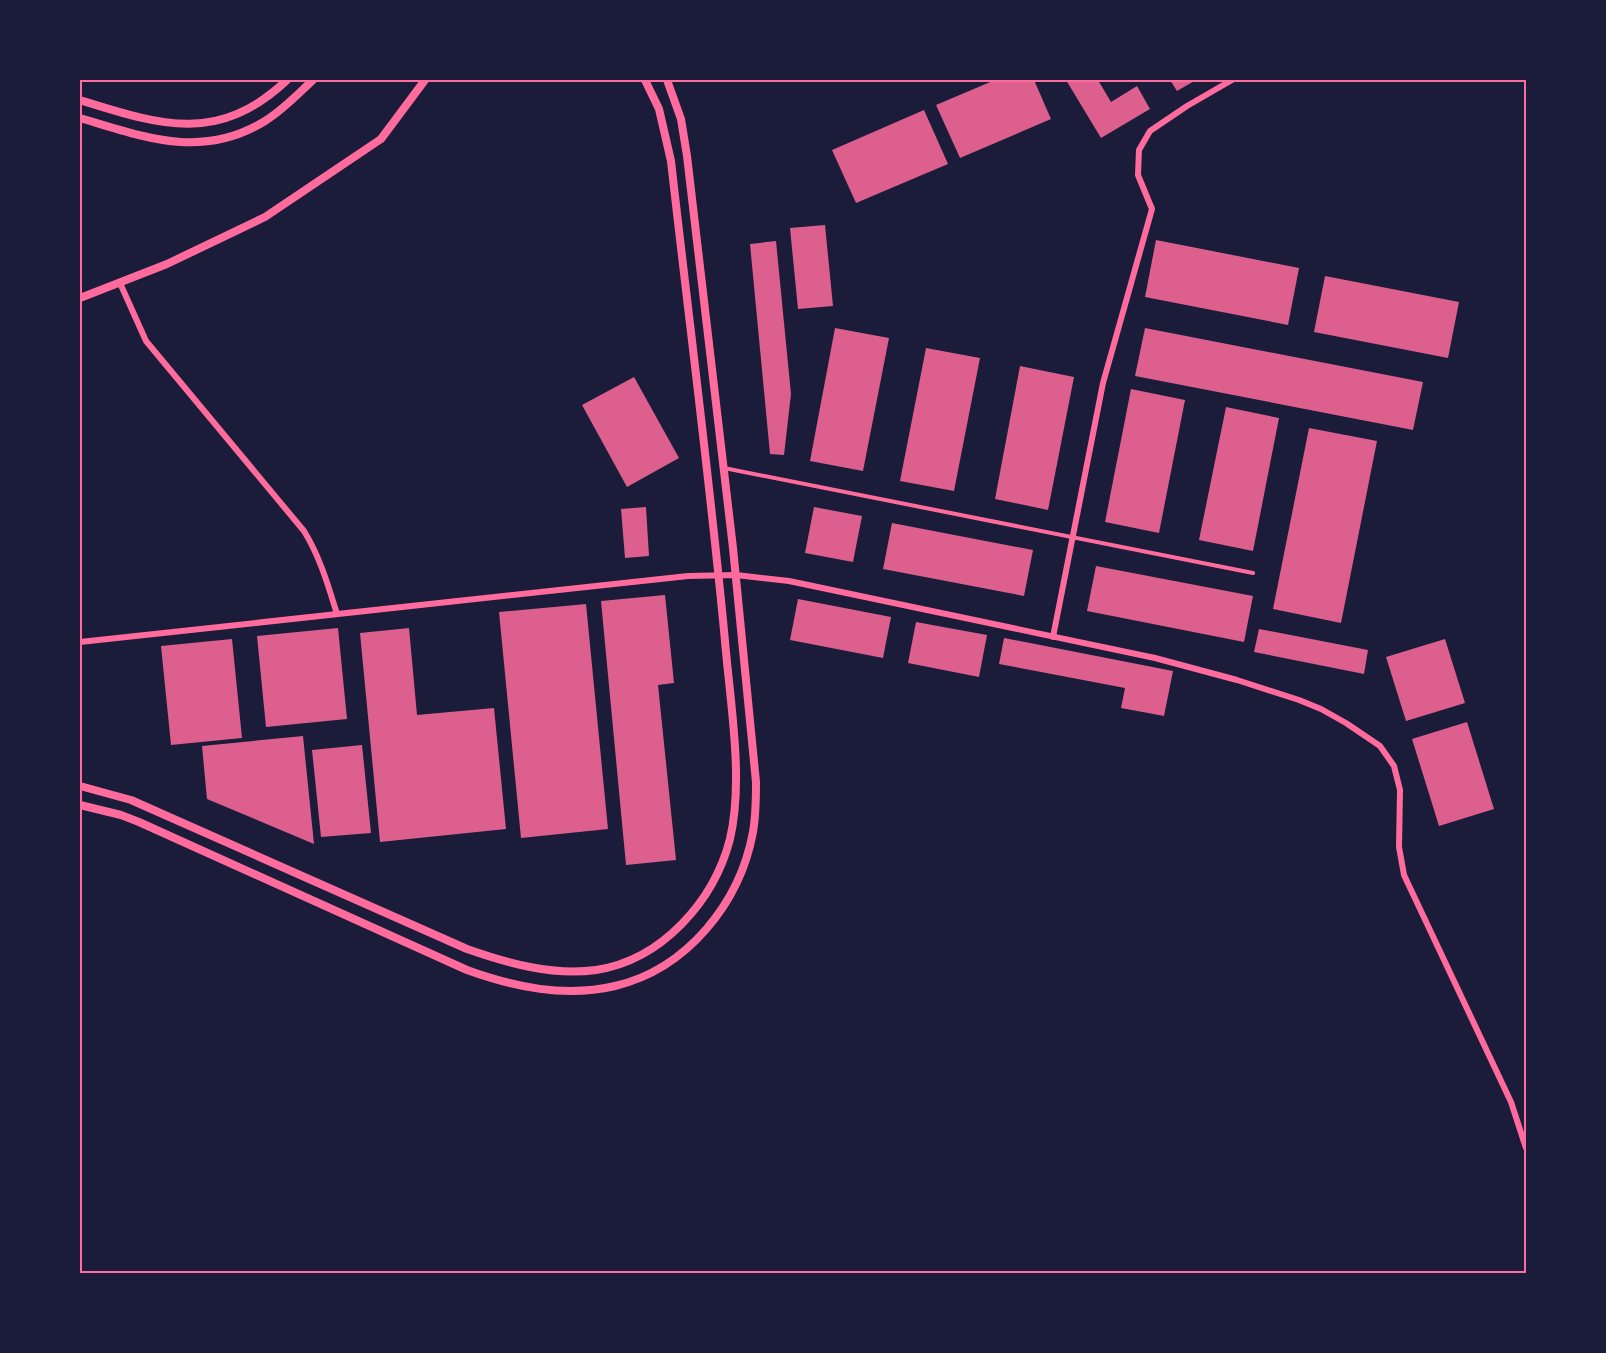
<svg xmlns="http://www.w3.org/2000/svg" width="1606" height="1353" font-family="Cabin,sans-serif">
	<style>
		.building { fill: #dd5f8e }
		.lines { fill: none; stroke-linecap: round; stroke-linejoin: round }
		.service { stroke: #ff6b9d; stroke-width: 4 }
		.minor { stroke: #ff6b9d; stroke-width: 6 }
		.tertiary { stroke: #ff6b9d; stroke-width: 8 }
		.neatline { fill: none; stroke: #ff6b9d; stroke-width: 2 }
	</style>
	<rect width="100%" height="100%" fill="#1b1b3a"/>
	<g class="building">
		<path d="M995,80h39l17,39 -91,39 -24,-53z"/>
		<path d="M1066,80h32l13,22 26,-16 13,23 -49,29z"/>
		<path d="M1170,80h26l-19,11z"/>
		<path d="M924,110l24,54 -92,39 -24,-53z"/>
		<path d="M825,225l8,81 -35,3 -8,-81z"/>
		<path d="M1156,240l143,28 -11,57 -143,-28z"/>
		<path d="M776,241l15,153 -7,61 -14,-1 -20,-210z"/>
		<path d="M1325,276l134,26 -11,56 -134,-26z"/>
		<path d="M835,328l54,10 -26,133 -53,-10z"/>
		<path d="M1145,328l278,54 -10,48 -278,-54z"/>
		<path d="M926,348l54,10 -26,133 -54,-10z"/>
		<path d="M1020,366l54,11 -26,133 -53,-11z"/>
		<path d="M634,377l45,81 -52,29 -45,-82z"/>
		<path d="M1131,389l54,11 -26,133 -54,-11z"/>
		<path d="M1226,407l53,11 -26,133 -54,-11z"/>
		<path d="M1309,428l68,13 -36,182 -68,-14z"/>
		<path d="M646,507l3,49 -24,2 -4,-49z"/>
		<path d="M814,507l48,9 -9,46 -48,-9z"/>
		<path d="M892,523l141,27 -9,46 -141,-27z"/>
		<path d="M1096,566l157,30 -9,46 -157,-31z"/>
		<path d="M665,595l9,88 -16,2 18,175 -50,5 -25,-264z"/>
		<path d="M798,599l93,18 -8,41 -93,-18z"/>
		<path d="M586,604l22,225 -87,9 -22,-226z"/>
		<path d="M916,622l71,13 -8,42 -71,-14z"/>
		<path d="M338,628l9,91 -81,8 -9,-91z"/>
		<path d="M409,628l8,87 77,-7 12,121 -126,13 -20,-209z"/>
		<path d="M1259,629l109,21 -4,24 -110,-22z"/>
		<path d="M1004,638l169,33 -9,45 -43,-8 4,-20 -126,-24z"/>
		<path d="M232,639l10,99 -71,7 -10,-99z"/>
		<path d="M1445,639l20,64 -59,18 -20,-64z"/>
		<path d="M1467,722l27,87 -55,17 -27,-87z"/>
		<path d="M303,736l11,108 -107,-45 -5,-53z"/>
		<path d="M362,745l9,88 -50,4 -9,-87z"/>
	</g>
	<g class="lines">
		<path class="service" d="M724,468l529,105"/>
		<g class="minor">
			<path d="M120,283l26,58 158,190c16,26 24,54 33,83"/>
			<path d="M1053,637l50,-254 49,-174 -14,-34 1,-25 11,-19 37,-25 45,-26"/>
			<path d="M80,642l608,-66 48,-1 53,6 366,77 82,22 62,20 22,9 25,14 34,23 14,20 6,24 -1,57 5,28 107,227 15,46"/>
		</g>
		<g class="tertiary">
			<path d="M80,100c80,25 138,45 207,-20"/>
			<path d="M80,118c64,19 122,42 185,3 18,-11 33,-27 48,-41"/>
			<path d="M80,298l87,-34 98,-47 116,-78 44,-59"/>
			<path d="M80,786l51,14 336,149c40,14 85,27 129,21 66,-10 118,-69 134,-131 14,-60 0,-137 -5,-198 -15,-160 -36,-320 -54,-480l-12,-52 -14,-29"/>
			<path d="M80,805l41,10 18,7 328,148c47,17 98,28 148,16 72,-17 125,-83 138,-154 3,-17 3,-33 3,-50l-23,-234 -46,-392 -6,-37 -14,-39"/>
		</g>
	</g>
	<rect width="1606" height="1353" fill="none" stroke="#1b1b3a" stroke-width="162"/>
	<rect x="81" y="81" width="1444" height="1191" class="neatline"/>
</svg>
